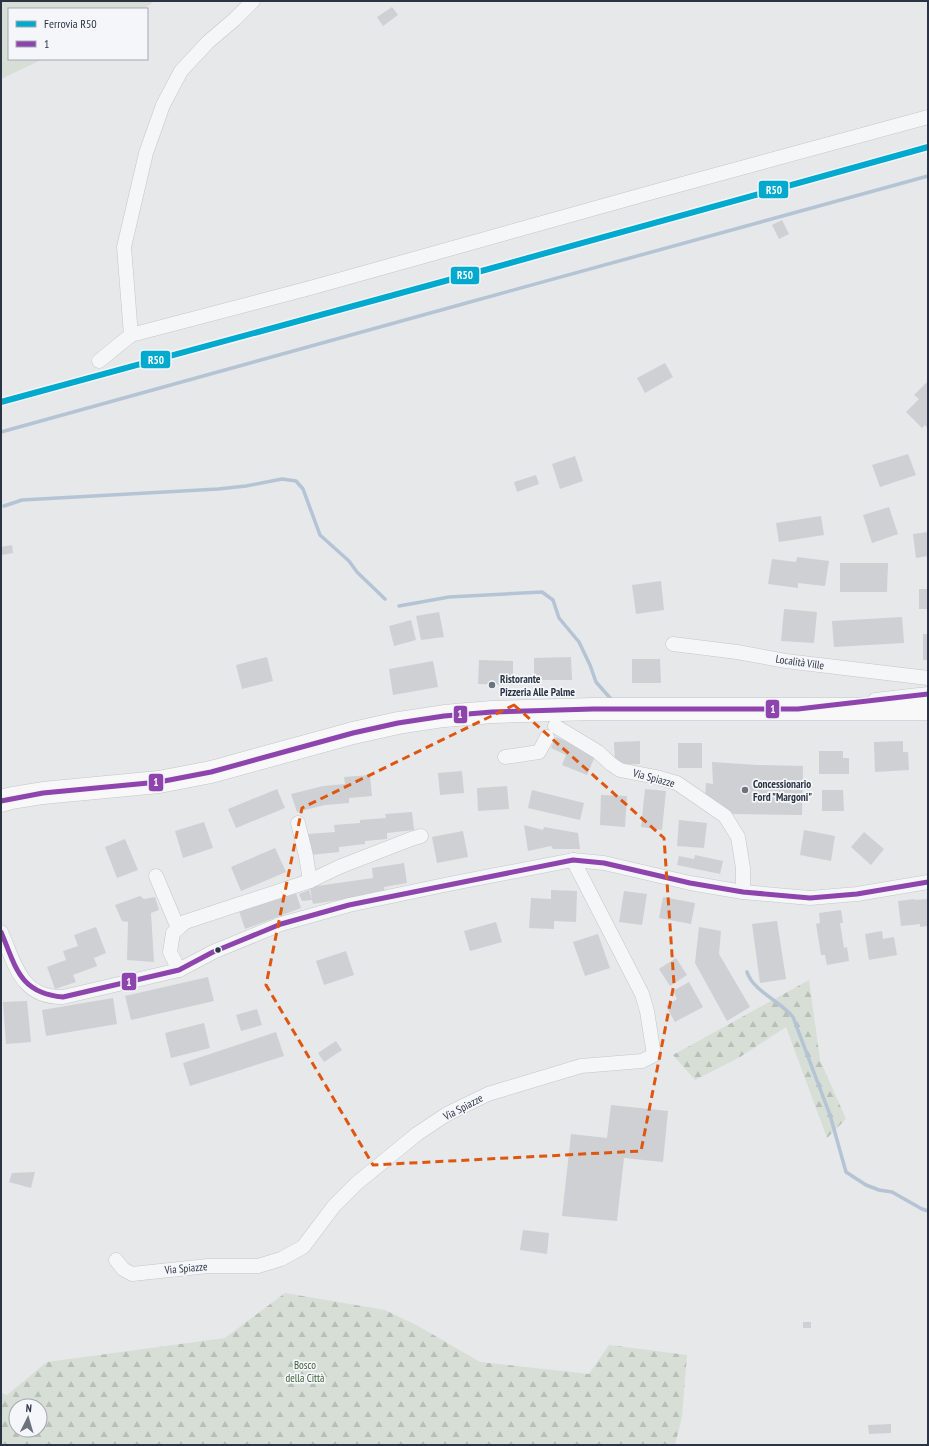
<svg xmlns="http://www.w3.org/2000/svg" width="929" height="1446" font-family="'PT Sans Narrow',sans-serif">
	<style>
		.green { fill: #d6ded6 }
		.forest { fill: url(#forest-firs); fill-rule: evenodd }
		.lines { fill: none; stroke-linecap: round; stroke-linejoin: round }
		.stream { stroke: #b4c4d5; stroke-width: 3.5 }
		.building { fill: #ced0d3 }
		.street-casing { stroke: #c4c6c8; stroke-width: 15 }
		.primary-casing { stroke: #c2c5c8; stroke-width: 23 }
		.street { stroke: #f5f6f7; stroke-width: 14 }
		.primary { stroke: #f8f8f8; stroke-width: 22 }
		.bus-1-casing { stroke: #f4f6f9; stroke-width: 8 }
		.bus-1 { stroke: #8e44ad; stroke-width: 5 }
		.rail-1-casing { stroke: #f4f6f9; stroke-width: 9 }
		.rail-1 { stroke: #00a9ce; stroke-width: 6 }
		.marked { fill: none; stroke: #df570f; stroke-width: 3; stroke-dasharray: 8 5; stroke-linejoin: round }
		.poi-dot { fill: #6c737f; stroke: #f4f6f9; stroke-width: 1.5 }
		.bus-dot { fill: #2b3445; stroke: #f4f6f9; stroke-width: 1.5 }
		.labels { text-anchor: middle; stroke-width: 3.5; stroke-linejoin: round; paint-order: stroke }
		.street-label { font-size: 11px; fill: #2b3445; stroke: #f4f6f9 }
		.poi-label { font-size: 11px; font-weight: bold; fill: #2b3445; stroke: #f4f6f9; text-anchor: start }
		.park-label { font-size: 11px; fill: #3f6138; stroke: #f4f6f9 }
		.line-badge { stroke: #f4f6f9; stroke-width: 1.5 }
		.badge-label { font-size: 11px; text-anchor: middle; font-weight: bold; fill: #fff }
	</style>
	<defs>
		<pattern id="forest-firs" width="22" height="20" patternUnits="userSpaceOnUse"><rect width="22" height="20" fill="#d6ded6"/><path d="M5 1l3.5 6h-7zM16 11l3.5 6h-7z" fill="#b8bfb9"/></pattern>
	</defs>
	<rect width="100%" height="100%" fill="#e6e8ea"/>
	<path class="green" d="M1,1h154l-12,8h-134v50h34l-42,20z"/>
	<g class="forest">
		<path d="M809,980l11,80 26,59 -19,19 -41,-111 -46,30 -45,23 -22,-25z"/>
		<path d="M285,1293l100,17 33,16 62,36 109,12 20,-29 78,10 -5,62 -7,28h-674v-52l6,2 40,-33 178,-24zM16,1406h24v24h-24z"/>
	</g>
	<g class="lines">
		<g class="stream">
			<path d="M1,432l469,-130 458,-126"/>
			<path d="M4,506l18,-6 196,-11 28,-3 36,-7 14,2 7,8 17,46 29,26 8,11 28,27"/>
			<path d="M399,606l50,-9 93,-5 11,8 6,18 20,24 11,23 6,17 15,17"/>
			<path d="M747,972c6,19 33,29 46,45l37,98 16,57 20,13 13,5 13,2 30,17 6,2"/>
		</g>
	</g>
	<g class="building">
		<path d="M392,7l6,8 -15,11 -6,-9z"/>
		<path d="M782,220l7,14 -10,5 -7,-14z"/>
		<path d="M665,363l8,14 -28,16 -8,-15z"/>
		<path d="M928,381v48l-3,-4 -3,3 -16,-16 13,-13 -5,-4z"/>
		<path d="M908,454l8,21 -36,12 -8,-22z"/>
		<path d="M575,456l8,25 -23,8 -8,-25z"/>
		<path d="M536,475l3,9 -22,8 -3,-10z"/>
		<path d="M889,507l9,27 -26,9 -9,-28z"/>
		<path d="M821,516l3,19 -45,7 -3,-19z"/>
		<path d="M928,532v24l-12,2 -3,-24z"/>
		<path d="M12,545l1,8 -12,2v-8z"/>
		<path d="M797,557l32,4 -4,25 -27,-3v5l-30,-4 4,-25 24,3z"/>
		<path d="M840,563h48l-1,29h-47z"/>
		<path d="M661,581l3,29 -28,4 -4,-29z"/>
		<rect x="919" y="589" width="9" height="20"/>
		<path d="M784,609l33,3 -3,31 -33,-2z"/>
		<path d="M439,612l5,25 -23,3 -5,-24z"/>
		<path d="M902,617l2,26 -70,4 -2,-26z"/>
		<path d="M411,620l5,20 -22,6 -5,-20z"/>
		<rect x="923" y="634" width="5" height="26"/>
		<path d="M267,657l6,24 -31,8 -6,-24z"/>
		<path d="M571,657l1,23h-38v-22z"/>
		<path d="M632,659h28l1,24h-29z"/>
		<path d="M479,660l34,1v24l-35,-1z"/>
		<path d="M433,661l5,26 -45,8 -4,-26z"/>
		<path d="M556,737l40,17 -9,21 -25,-10 4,-10 -15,-7z"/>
		<path d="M640,741v23l-25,1 -1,-23z"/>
		<path d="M903,741v11h5l1,18 -34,2 -1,-30z"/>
		<rect x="678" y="743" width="24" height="25"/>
		<path d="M819,751h24v7h6v16h-30z"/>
		<path d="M712,762l45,3 46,1 -1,49 -69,-1 -28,-16 1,-15 7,1z"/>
		<path d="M462,771l2,22 -24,2 -2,-22z"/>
		<path d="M370,775l2,21 -23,2v5l-24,2 -28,7 -6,-18 32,-8 22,-2 -1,-7z"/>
		<path d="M507,786l2,23 -31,2 -1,-23z"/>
		<path d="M277,789l8,19 -49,20 -8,-19z"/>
		<path d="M645,789l21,2 -4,39 -21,-3z"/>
		<path d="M532,790l52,13 -4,17 -52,-12z"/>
		<path d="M822,790h21l1,21h-22z"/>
		<path d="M601,795l26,1 -2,31 -25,-2z"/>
		<path d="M412,812l2,18 -27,3v6l-22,2v3l-26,3v5l-29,3 -2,-21 27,-2 -1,-7 26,-2v-3l26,-2 -1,-4z"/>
		<path d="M679,820l28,3 -3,25 -27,-2z"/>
		<path d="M204,822l9,26 -30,10 -8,-27z"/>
		<path d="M524,825l19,5 1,-3 34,6 2,16h-27l-2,-3 -23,5z"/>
		<path d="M804,830l31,6 -4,25 -31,-6z"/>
		<path d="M463,831l5,26 -31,6 -5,-26z"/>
		<path d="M864,832l20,17 -13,16 -20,-18z"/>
		<path d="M125,839l13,31 -21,8 -12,-31z"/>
		<path d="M275,848l11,24 -45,19 -10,-24z"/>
		<path d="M695,855l28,6 -3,13 -43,-9 2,-9 15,3z"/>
		<path d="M404,863l3,20 -23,4 1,6 -72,11 -1,-4 -10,1 -3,-7 10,-4 3,10 -2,-13 63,-9 -1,-10z"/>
		<path d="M295,890l6,18 -56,21 -6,-18z"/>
		<path d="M551,890l26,1 -1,31 -22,-1v8l-25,-1 2,-30 20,1z"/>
		<path d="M624,891l23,3 -5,31 -23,-3z"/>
		<path d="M140,896l4,3 11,-2 4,13 -8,3 3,49 -27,-2 1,-38 -6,-1 -7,-16z"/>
		<path d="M663,897l32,6 -4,21 -32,-6z"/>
		<path d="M915,899v1l13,-1v27l-8,1v-3l-19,2 -3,-25z"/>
		<path d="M841,910l2,13h-3l4,25 3,-1 2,14 -22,4 -2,-10h-4l-5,-31 4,-1 -1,-10z"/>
		<path d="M777,921l9,58 -26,4 -8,-59z"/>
		<path d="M496,922l6,20 -32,9 -6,-20z"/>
		<path d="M96,927l10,26 -12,5 3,8 -24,9 3,7 -21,7 -8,-22 19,-7 -3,-9 15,-5 -4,-11z"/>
		<path d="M699,927l22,4 -2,23 31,53 -23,14 -32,-58z"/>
		<path d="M882,931l1,8 11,-2 3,18 -28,5 -4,-26z"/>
		<path d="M598,934l12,34 -25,8 -12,-34z"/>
		<path d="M346,951l8,24 -30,10 -8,-24z"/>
		<path d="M676,958l11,17 -17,11 -11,-17z"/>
		<path d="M208,977l6,24 -83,19 -6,-24z"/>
		<path d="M689,982l14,25 -28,15 -9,-16 11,-7 -4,-8z"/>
		<path d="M113,998l4,26 -71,12 -4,-26z"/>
		<path d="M27,1001l4,41 -25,2 -3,-42z"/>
		<path d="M257,1009l5,16 -21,6 -5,-16z"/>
		<path d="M204,1023l6,25 -39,10 -6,-25z"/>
		<path d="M276,1032l8,24 -94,30 -7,-23z"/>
		<path d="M336,1041l6,9 -18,12 -6,-9z"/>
		<path d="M611,1105l57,6 -5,51 -39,-4 -7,63 -55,-5 9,-82 36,4z"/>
		<path d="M35,1172l-4,16 -22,-6 3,-9z"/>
		<path d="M523,1230l26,3 -2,21 -27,-4z"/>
		<rect x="803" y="1322" width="8" height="6"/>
		<path d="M891,1424v9l-22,1 -1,-9z"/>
	</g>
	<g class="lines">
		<defs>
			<g id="street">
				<path d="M131,335l-7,-88 22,-94 17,-48 18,-34 27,-29 27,-23 18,-18"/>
				<path d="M99,361l32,-26 179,-47 343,-96 275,-75"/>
				<path d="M673,644l64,8 49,9 142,17"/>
				<path d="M875,700l53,-6"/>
				<path d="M555,726l43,26 13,12 9,6 36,7 21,6 48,33 13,21 5,31v24"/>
				<path d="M505,757l34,-5 8,-15"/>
				<path d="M298,823l8,33 4,25"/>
				<path d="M156,876l22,52"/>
				<path d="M1,932c14,31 19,66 62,65l116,-27 34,-18 68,-28 68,-19 100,-21 124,-24 31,3 86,20 53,9 67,6 47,-4 71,-12"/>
				<path d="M179,970l-9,-18 3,-19 12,-11 125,-41 29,-14 72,-28 10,-3"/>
				<path d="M116,1260l7,9 9,5 76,-8h50l23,-7 22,-12 31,-41 23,-23 60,-49 30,-20 41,-20 93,-28 61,-5 12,-6 -7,-44 -5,-17 -69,-134"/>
			</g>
			<path id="primary" d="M1,801l11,-3 31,-5 116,-11 52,-10 142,-39 45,-10 46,-7 48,-4 101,-3h335"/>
		</defs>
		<use href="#street" class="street-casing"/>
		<use href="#primary" class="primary-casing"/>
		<use href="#street" class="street"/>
		<use href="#primary" class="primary"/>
		<defs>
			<g id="bus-1">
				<path d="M1,801l42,-8 116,-11 52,-10 142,-39 45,-10 46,-7 48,-4 101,-3h205l130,-15"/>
				<path d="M1,932c15,35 18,61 62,65l116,-27 34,-18 68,-28 68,-19 224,-45 31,3 86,20 53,9 67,6 47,-4 71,-12"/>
			</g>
		</defs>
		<use href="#bus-1" class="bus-1-casing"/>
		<use href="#bus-1" class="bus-1"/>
		<defs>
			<path id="rail-1" d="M1,402l455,-124 472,-131"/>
		</defs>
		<use href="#rail-1" class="rail-1-casing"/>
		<use href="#rail-1" class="rail-1"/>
	</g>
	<path class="marked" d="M514,705l150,133 10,146 -33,167 -268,14 -107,-180 36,-177z"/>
	<g class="poi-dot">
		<circle cx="492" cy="685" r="4"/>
		<circle cx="745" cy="790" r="4"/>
	</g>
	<circle class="bus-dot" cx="218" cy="950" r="3.5"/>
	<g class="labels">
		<g class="street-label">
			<text transform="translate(800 662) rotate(8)" y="4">Località Ville</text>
			<text transform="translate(654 778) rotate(15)" y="4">Via Spiazze</text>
			<text transform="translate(463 1107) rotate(-28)" y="4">Via Spiazze</text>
			<text transform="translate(186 1268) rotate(-5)" y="4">Via Spiazze</text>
		</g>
		<g class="poi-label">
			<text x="500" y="683">Ristorante<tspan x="500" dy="13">Pizzeria Alle Palme</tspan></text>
			<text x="753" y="788">Concessionario<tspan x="753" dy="13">Ford "Margoni"</tspan></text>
		</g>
		<g class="park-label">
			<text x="305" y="1369">Bosco<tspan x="305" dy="13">della Città</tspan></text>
		</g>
	</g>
	<g class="line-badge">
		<rect x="758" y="180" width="31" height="19" rx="4" fill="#00a9ce"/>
		<rect x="450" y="266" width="30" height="19" rx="4" fill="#00a9ce"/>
		<rect x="140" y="350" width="31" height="19" rx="4" fill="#00a9ce"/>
		<rect x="765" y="699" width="15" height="20" rx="4" fill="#8e44ad"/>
		<rect x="453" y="705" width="15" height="19" rx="4" fill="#8e44ad"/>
		<rect x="148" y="773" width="16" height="19" rx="4" fill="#8e44ad"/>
		<rect x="121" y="972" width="16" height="19" rx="4" fill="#8e44ad"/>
	</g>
	<g class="badge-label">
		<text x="774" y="194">R50</text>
		<text x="465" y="279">R50</text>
		<text x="156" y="364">R50</text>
		<text x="773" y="713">1</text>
		<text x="460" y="718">1</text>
		<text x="156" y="786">1</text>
		<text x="129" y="986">1</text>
	</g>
	<rect width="929" height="1446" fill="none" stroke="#2b3445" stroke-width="4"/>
	<rect x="8" y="8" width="140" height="52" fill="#f4f6f9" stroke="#a4a8b1"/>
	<rect x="16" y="21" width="20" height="6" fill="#00a9ce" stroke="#a4a8b1"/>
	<text x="44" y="28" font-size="12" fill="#2b3445">Ferrovia R50</text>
	<rect x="16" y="41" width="20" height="6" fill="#8e44ad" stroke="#a4a8b1"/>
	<text x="44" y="48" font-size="12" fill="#2b3445">1</text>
	<g transform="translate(28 1418) rotate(5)"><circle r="19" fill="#f4f6f9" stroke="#a4a8b1"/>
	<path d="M0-3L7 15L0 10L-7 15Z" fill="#6c737f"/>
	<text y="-6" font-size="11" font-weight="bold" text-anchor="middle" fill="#2b3445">N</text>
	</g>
</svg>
